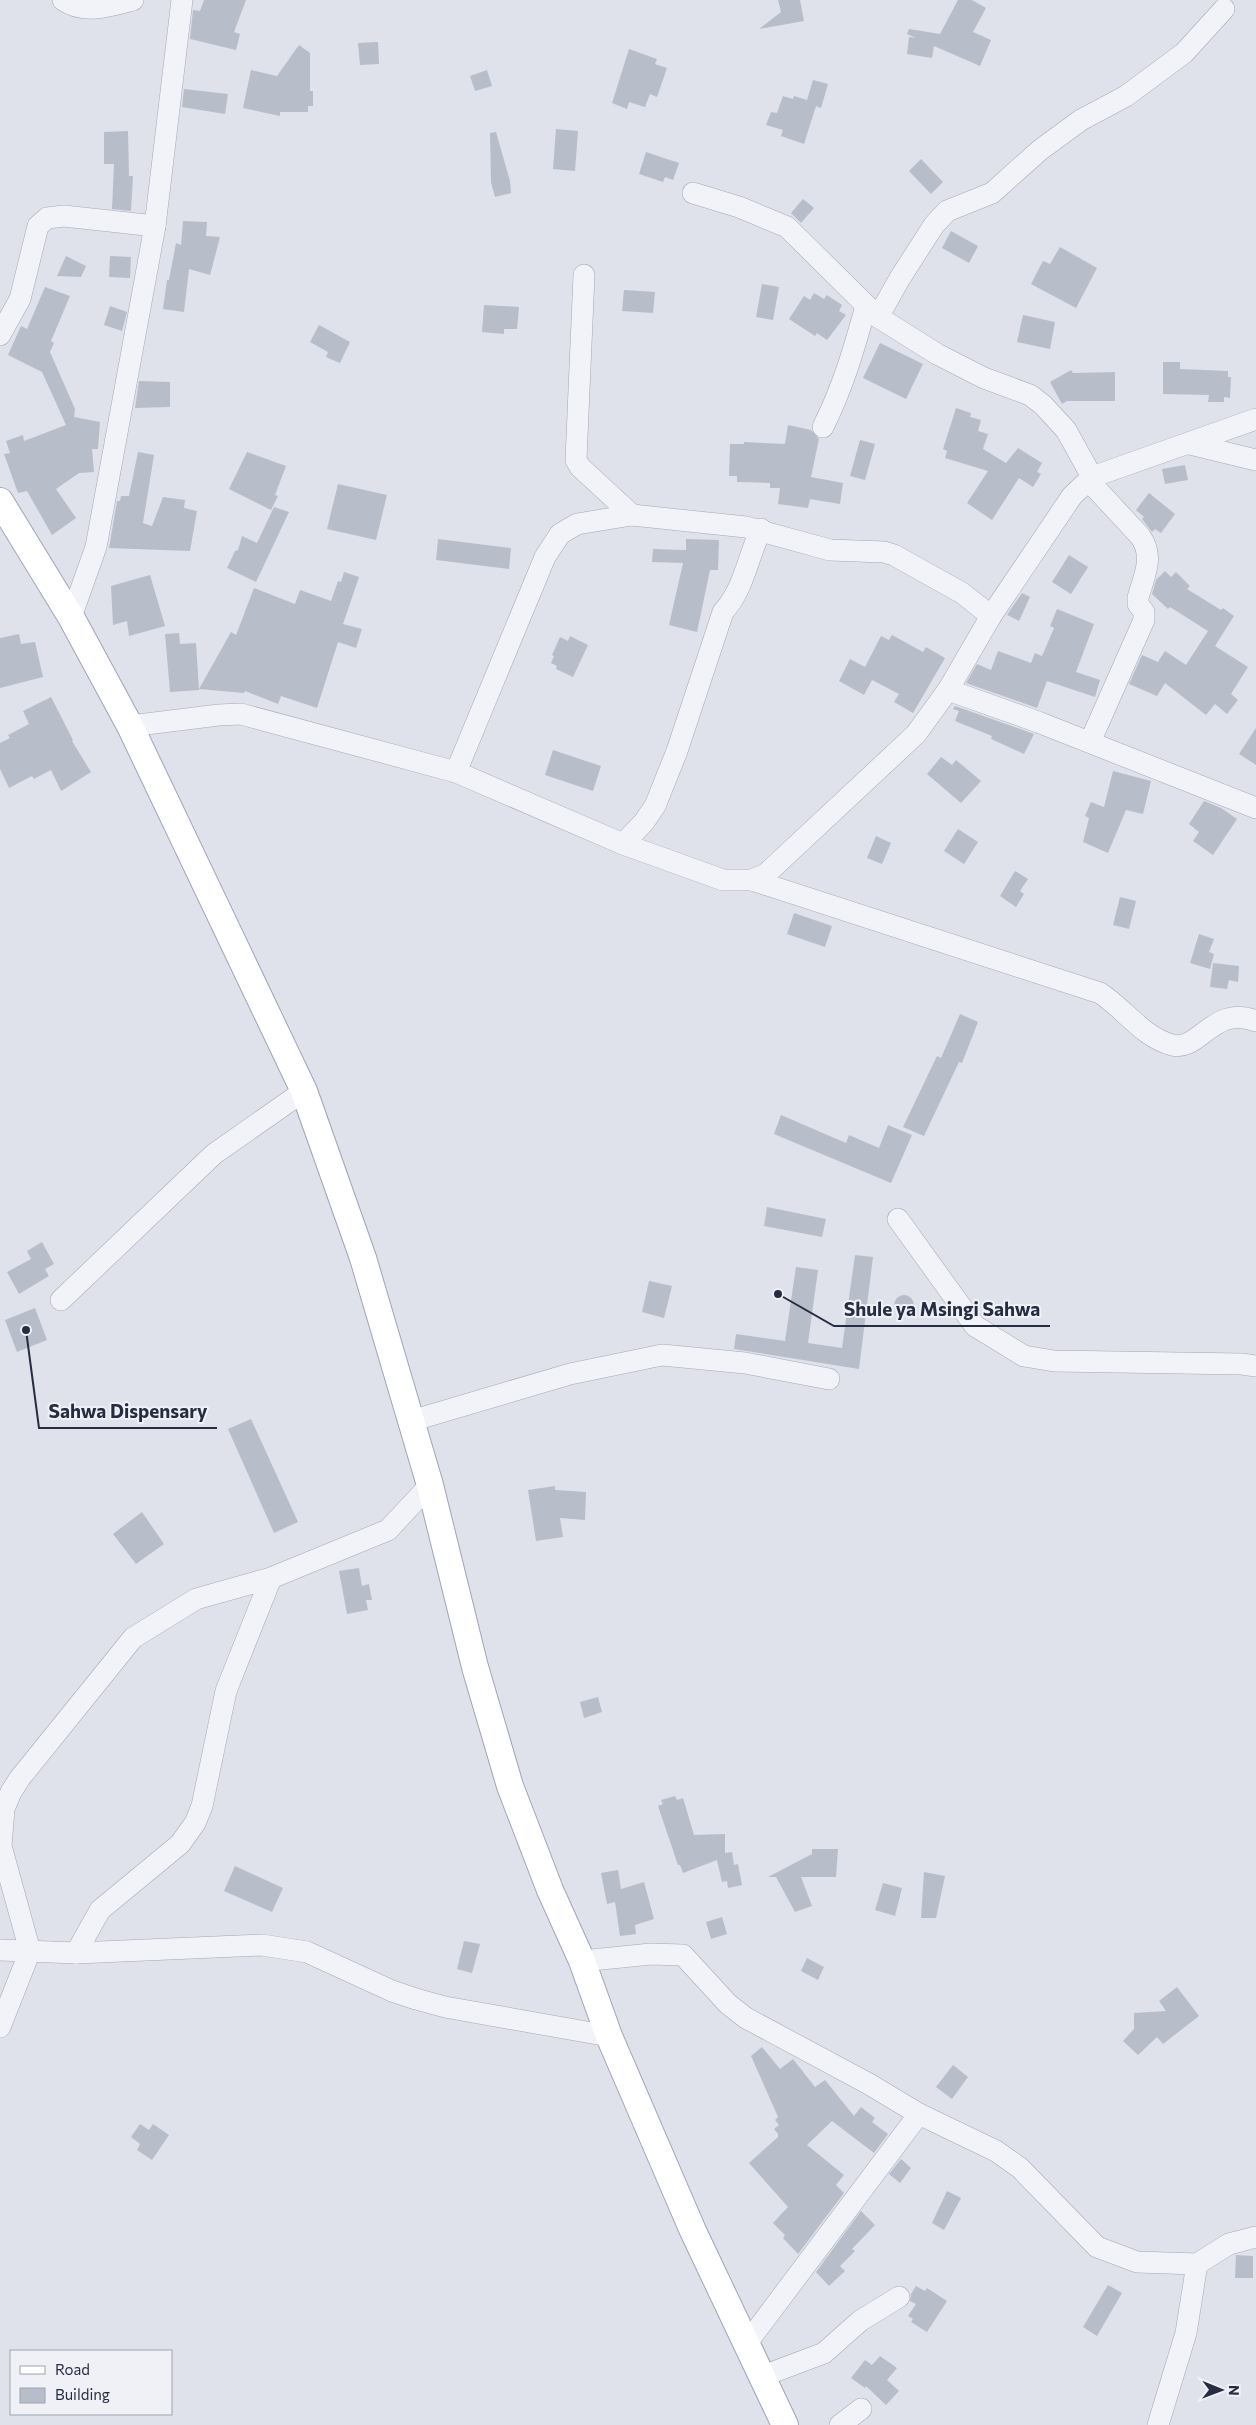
<svg xmlns="http://www.w3.org/2000/svg" width="1256" height="2425" font-family="Commissioner,sans-serif">
	<style>
		.building { fill: #b8bdca }
		.lines { fill: none; stroke-linecap: round; stroke-linejoin: round }
		.minor-casing { stroke: #a4a8b5; stroke-width: 22 }
		.major-casing { stroke: #9da5b7; stroke-width: 28 }
		.minor { stroke: #f2f3f8; stroke-width: 21 }
		.major { stroke: #fff; stroke-width: 26 }
		.leader { fill: none; stroke: #262d43; stroke-width: 2 }
		.callout-dot { fill: #262d43; stroke: #eff1f7; stroke-width: 2 }
		.callout-label { font-size: 19px; text-anchor: middle; font-weight: bold; fill: #262d43; stroke: #eff1f7; stroke-width: 4; stroke-linejoin: round; paint-order: stroke }
	</style>
	<rect width="100%" height="100%" fill="#dfe2ea"/>
	<g class="building">
		<path d="M204,0h42l-12,32 6,2 -4,16 -46,-11 3,-29 7,1z"/>
		<path d="M778,0h22l4,21 -45,8 22,-17z"/>
		<path d="M958,0h14l14,8 -13,24 18,8 -11,26 -46,-20 -2,12 -25,-4 2,-17 7,1 -9,-4 2,-5 31,5z"/>
		<path d="M378,42l1,22 -19,1 -2,-22z"/>
		<path d="M299,45l11,8v38h3v15h-5v6h-28v4l-37,-8 8,-38 26,6z"/>
		<path d="M629,49l28,10 -2,5 12,4 -10,29 -7,-3 -5,13 -16,-5 -2,7 -15,-6z"/>
		<path d="M487,70l5,16 -17,5 -5,-15z"/>
		<path d="M813,80l15,4 -7,24 -5,-2 -12,38 -23,-8 2,-6 -17,-5 5,-13 6,1 6,-17 10,3 1,-3 13,4z"/>
		<path d="M184,89l44,5 -3,20 -43,-7z"/>
		<path d="M556,129l22,2 -3,40 -22,-2z"/>
		<path d="M128,131l1,45h4l-2,35 -19,-2 2,-45h-10v-32z"/>
		<path d="M496,132l14,49 1,12 -16,4 -4,-15 -1,-49z"/>
		<path d="M646,152l33,11 -6,17 -8,-3 -2,5 -24,-8z"/>
		<path d="M921,159l22,23 -12,12 -22,-23z"/>
		<path d="M803,199l11,9 -13,15 -10,-10z"/>
		<path d="M183,221l24,1 -1,14 14,1 -10,38 -21,-6 -5,43 -21,-3 4,-29h2l7,-37 5,2z"/>
		<path d="M951,231l27,15 -9,17 -27,-15z"/>
		<path d="M1060,247l37,21 -21,40 -45,-24 12,-23 7,3z"/>
		<path d="M66,256l20,10 -5,11 -24,-1z"/>
		<path d="M110,256l21,1 -1,21 -21,-1z"/>
		<path d="M762,284l17,3 -6,33 -17,-3z"/>
		<path d="M45,287l25,9 -19,45 3,2 -4,9 25,57 -1,8 26,5 -2,27h-6l2,23 -15,1 -23,16 20,29 -24,17 -25,-44 -9,2 -14,-39 6,-1 -4,-12 17,-6 1,6 42,-16 -24,-53 -34,-17 13,-29 6,3z"/>
		<path d="M624,290l31,2 -2,21 -31,-2z"/>
		<path d="M814,293l10,6 3,-4 15,10 -3,6 7,4 -19,25 -10,-7 -2,3 -26,-17 15,-23 6,4z"/>
		<path d="M484,305l35,2 -2,22h-13v5l-22,-2z"/>
		<path d="M110,306l17,6 -5,19 -18,-6z"/>
		<path d="M1023,315l32,7 -5,27 -33,-7z"/>
		<path d="M319,325l31,17 -10,21 -14,-6 2,-5 -18,-10z"/>
		<path d="M880,343l43,21 -17,35 -43,-21z"/>
		<path d="M1163,362h17v7l48,2v6h3l-1,21 -6,-1v5h-16l1,-7 -46,-1z"/>
		<path d="M1071,370l2,3 42,-1v29h-48l-5,3 -12,-22z"/>
		<path d="M139,381l31,1v25l-35,1z"/>
		<path d="M956,408l15,5 -1,4 11,3 -3,11 10,3 -5,15 23,14 12,-15 24,15 -5,9 4,2 -8,13 -14,-9 -27,42 -25,-17 21,-32 -43,-13 2,-7 -4,-2z"/>
		<path d="M788,425l23,5 8,9 -8,38 32,6 -3,21 -30,-5 -2,9 -30,-4 2,-16h-10v-5l-33,-1v-6h-8l1,-32h14v-2l41,2z"/>
		<path d="M860,440l15,4 -10,36 -15,-4z"/>
		<path d="M138,452l16,3 -11,68 9,3 11,-29 22,3 -1,8 13,3 -7,40 -81,-3 8,-47h3l1,-5h8z"/>
		<path d="M247,452l39,14 -11,29 3,1 -7,14 -42,-21z"/>
		<path d="M1185,465l3,15 -23,4 -3,-15z"/>
		<path d="M338,484l49,11 -11,45 -49,-11z"/>
		<path d="M1149,493l26,21 -14,19 -6,-4 -3,3 -10,-13 2,-2 -8,-7z"/>
		<path d="M274,507l15,5 -33,70 -29,-14 8,-17 3,-1 4,-14 15,7z"/>
		<path d="M438,539l73,9 -2,21 -73,-9z"/>
		<path d="M686,539l33,1 -1,30h-8l-13,62 -28,-7 14,-62 -31,-1 1,-13 33,1z"/>
		<path d="M1069,555l19,12 -17,27 -19,-12z"/>
		<path d="M1165,571l6,6 5,-5 14,14 -3,3 34,21 2,-2 11,8 -19,30 33,21 -17,27 7,6 -11,14 -12,-10 -9,11 -41,-32 -8,13 -28,-12 13,-29 16,7 7,-11 21,14 22,-34 -38,-24 -2,2 -16,-15 4,-14z"/>
		<path d="M344,572l15,5 -16,47 19,5 -6,19 -18,-6 -21,66 -36,-12 -3,8 -33,-13 -1,2 -45,-4 32,-57 5,3 18,-47 41,16 5,-14 31,11 7,-20 3,1z"/>
		<path d="M150,575l15,51 -36,10 -2,-15 -14,4 -2,-39z"/>
		<path d="M1022,593l8,4 -11,24 -12,-6z"/>
		<path d="M1057,609l37,15 -18,48 24,8 -5,17 -48,-16 -10,27 -71,-25 11,-19 14,6 7,-19 33,12 4,-10 7,3 12,-28 -4,-2z"/>
		<path d="M179,633l1,11 16,-1 3,47 -29,2 -5,-58z"/>
		<path d="M19,634l2,10 14,-2 8,35 -43,11v-50z"/>
		<path d="M892,635l31,17 3,-5 19,11 -32,55 -19,-11 5,-8 -27,-14 -8,15 -25,-14 11,-22 15,8 16,-31 8,4z"/>
		<path d="M570,636l18,9 -15,32 -17,-8 1,-3 -6,-3 3,-7 -2,-1 8,-18 8,4z"/>
		<path d="M51,697l22,43 -1,1 19,31 -30,19 -10,-21 -17,9 -2,-3 -23,12 -9,-19v-26l10,-5 -2,-3 21,-11 -6,-13z"/>
		<path d="M955,706l79,28 -10,20 -33,-15 1,-3 -37,-15 4,-10 -6,-2z"/>
		<path d="M1256,728v37l-17,-11z"/>
		<path d="M553,750l48,16 -8,25 -48,-16z"/>
		<path d="M941,757l11,8 4,-5 25,21 -20,22 -34,-29z"/>
		<path d="M1113,771l38,10 -8,33 -17,-4 -18,43 -25,-11 6,-24 -4,-2 6,-14 13,5z"/>
		<path d="M1204,801l17,7 16,11 -24,36 -20,-14 6,-9 -10,-8z"/>
		<path d="M958,829l20,13 -14,22 -20,-13z"/>
		<path d="M876,836l15,7 -9,21 -15,-6z"/>
		<path d="M1015,871l13,8 -8,12 4,3 -8,13 -16,-11z"/>
		<path d="M1120,897l16,4 -7,28 -16,-4z"/>
		<path d="M794,913l38,13 -7,21 -38,-13z"/>
		<path d="M1199,934l15,5 -5,13 5,2 -4,15 -20,-6z"/>
		<path d="M1213,963l26,3 -1,16 -9,-2 -2,9 -17,-2z"/>
		<path d="M960,1014l18,8 -16,41 -3,-1 -35,74 -21,-9 34,-71 4,2z"/>
		<path d="M781,1115l65,28 3,-8 30,13 9,-23 24,10 -21,48 -117,-49z"/>
		<path d="M767,1207l59,12 -4,18 -58,-11z"/>
		<path d="M42,1242l12,22 -9,5 4,7 -30,18 -12,-22 24,-13 -4,-8z"/>
		<path d="M855,1255l18,2 -14,112 -125,-20 2,-15 49,7 11,-74 22,3 -10,73 34,5z"/>
		<path d="M649,1281l23,5 -8,32 -22,-6z"/>
		<circle cx="904" cy="1305" r="10"/>
		<path d="M35,1308l12,32 -30,12 -12,-32z"/>
		<path d="M251,1419l47,103 -24,11 -46,-104z"/>
		<path d="M555,1486v4l31,2 -1,28 -25,-2 3,19 -27,4 -8,-51z"/>
		<path d="M142,1512l22,32 -28,20 -23,-30z"/>
		<path d="M359,1568l3,18 7,-2 3,16h-6l2,10 -21,4 -8,-43z"/>
		<path d="M598,1697l4,15 -18,6 -4,-16z"/>
		<path d="M675,1796l2,4 6,-2 11,37 31,-1v19l7,-1 2,13 4,-1 4,21 -14,3 -1,-7 -5,1 -5,-22 -34,13 -3,-8h-2l-20,-59 5,-2 -2,-4z"/>
		<path d="M812,1849h26l-2,28h-35l11,29 -17,6 -19,-35h-8l44,-23z"/>
		<path d="M235,1866l48,22 -11,24 -48,-21z"/>
		<path d="M618,1870l3,19 23,-7 10,37 -19,6 1,9 -16,2 -5,-34 -8,2 -6,-31z"/>
		<path d="M924,1872l21,4 -9,42h-15z"/>
		<path d="M883,1883l19,5 -7,28 -20,-6z"/>
		<path d="M722,1917l5,17 -16,5 -5,-17z"/>
		<path d="M464,1941l16,3 -8,29 -15,-4z"/>
		<path d="M807,1958l17,9 -6,13 -17,-9z"/>
		<path d="M1177,1987l22,29 -36,28 -6,-7 -19,18 -15,-14 11,-12v-16l32,-2 -7,-10z"/>
		<path d="M762,2047l18,22 13,-10 22,28 10,-7 29,36 7,-9 14,11 -3,4 16,12 -14,19 -42,-32 -25,24 37,30 -8,10 8,8 -46,61 -15,-16 2,-3 -12,-12 15,-16 -39,-44 29,-26v-3l-4,-5 5,-4 -4,-5 3,-3 -27,-61z"/>
		<path d="M953,2065l15,12 -16,22 -16,-12z"/>
		<path d="M140,2124l9,6 4,-6 16,11 -17,25 -15,-10 3,-6 -9,-7z"/>
		<path d="M901,2159l10,9 -11,15 -11,-9z"/>
		<path d="M947,2191l14,7 -17,32 -12,-7z"/>
		<path d="M861,2211l14,14 -23,24 3,2 -15,15 5,5 -16,15 -13,-14z"/>
		<path d="M1236,2255l17,1v22h-18z"/>
		<path d="M1108,2285l14,8 -25,43 -14,-9z"/>
		<path d="M916,2286l9,5 2,-3 20,13 -20,31 -16,-10 2,-3 -5,-3 8,-12 -6,-3 1,-7z"/>
		<path d="M880,2356l17,12 -10,12 12,11 -13,14 -20,-19 -1,2 -14,-10 14,-18 7,5z"/>
	</g>
	<g class="lines">
		<defs>
			<g id="minor">
				<path d="M63,0c21,15 48,6 70,0"/>
				<path d="M693,193l46,14 48,20 91,90 59,37 47,24 46,17 13,10 23,25 26,47"/>
				<path d="M584,275l-8,185 4,7 52,48"/>
				<path d="M878,317l22,-39 34,-53 13,-14 45,-18 48,-43 41,-30 45,-24 58,-43 40,-44"/>
				<path d="M0,335l20,-36 18,-73 9,-8 17,-2 91,10"/>
				<path d="M823,427c20,-40 31,-78 43,-121"/>
				<path d="M1190,444l66,16"/>
				<path d="M1089,481l51,55c15,21 4,39 -2,62v6l6,8v8l-54,122"/>
				<path d="M71,617l25,-70 59,-321 27,-226"/>
				<path d="M948,690l90,32 218,86"/>
				<path d="M130,726l89,-11 22,-1 215,58 167,72 100,36h29l14,-6 150,-140 32,-44 43,-74 81,-120 20,-19 164,-58"/>
				<path d="M456,772l89,-215 15,-23 17,-10 55,-9 114,12 84,23 54,2 10,3 68,38 29,23"/>
				<path d="M623,844l21,-22 11,-16 22,-55 46,-139c21,-23 25,-55 38,-83"/>
				<path d="M752,880l348,113c25,16 41,43 72,52 28,7 41,-41 84,-24"/>
				<path d="M898,1219l77,107 49,30 30,5 188,3 14,2"/>
				<path d="M61,1300l153,-146 90,-63"/>
				<path d="M411,1421l159,-47 92,-19 83,8 84,16"/>
				<path d="M0,1950l76,3 186,-8 45,7 85,39 24,8 29,8 164,29"/>
				<path d="M76,1953l24,-43 80,-66 15,-21 7,-17 24,-115 45,-113"/>
				<path d="M582,1961l69,-7 32,1 45,49 18,14 123,66 50,30 77,37 24,17 77,79 40,15 60,2 32,-20 27,-7"/>
				<path d="M0,2027l30,-76 -29,-105 3,-37 7,-17 9,-14 113,-140 63,-39 75,-21 117,-48 42,-45"/>
				<path d="M747,2343l172,-229"/>
				<path d="M763,2376l61,-23 36,-32 39,-24"/>
				<path d="M840,2425l21,-16"/>
				<path d="M1158,2425l28,-92 11,-69"/>
			</g>
			<path id="major" d="M0,501l71,116 59,109 174,365 59,167 67,227 45,182 35,119 40,104 32,71 27,75 84,195 92,194"/>
		</defs>
		<use href="#minor" class="minor-casing"/>
		<use href="#major" class="major-casing"/>
		<use href="#minor" class="minor"/>
		<use href="#major" class="major"/>
	</g>
	<path class="leader" d="M778 1294L834 1326H1050M26 1330L39 1428H217"/>
	<g class="callout-dot">
		<circle cx="778" cy="1294" r="5"/>
		<circle cx="26" cy="1330" r="5"/>
	</g>
	<g class="callout-label">
		<text x="942" y="1316">Shule ya Msingi Sahwa</text>
		<text x="128" y="1418">Sahwa Dispensary</text>
	</g>
	<rect x="10" y="2350" width="162" height="65" fill="#eff1f7" stroke="#9fa3af"/>
	<rect x="20" y="2366" width="25" height="8" fill="#ffffff" stroke="#9fa3af"/>
	<text x="55" y="2375" font-size="15" fill="#262d43">Road</text>
	<rect x="20" y="2388" width="25" height="15" fill="#b8bdca" stroke="#9fa3af"/>
	<text x="55" y="2400" font-size="15" fill="#262d43">Building</text>
	<g transform="translate(1221 2390) rotate(91)" stroke="#eff1f7" stroke-width="4" paint-order="stroke">
	<path d="M0-4L9 19L0 12L-9 19Z" fill="#262d43"/>
	<text y="-8" font-size="14" font-weight="bold" text-anchor="middle" fill="#262d43">N</text>
	</g>
</svg>
